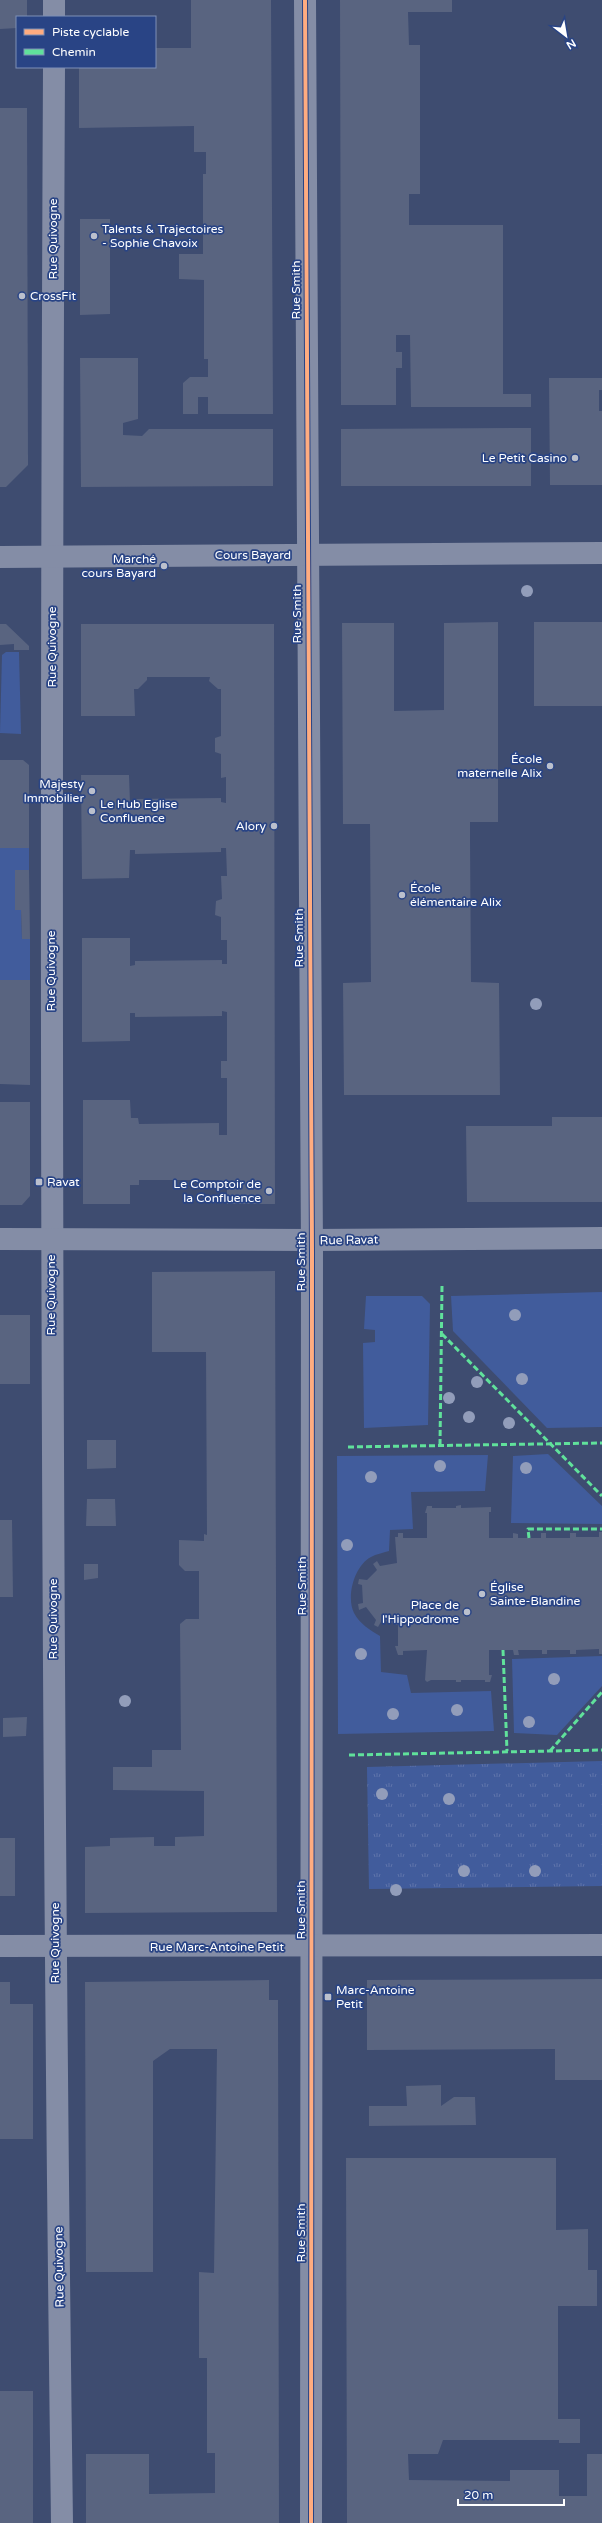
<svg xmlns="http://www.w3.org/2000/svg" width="602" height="2523" font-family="'Varela Round',sans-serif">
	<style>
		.grass { fill: #415c9c }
		.park { fill: url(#park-tufts) }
		.building { fill: #596480 }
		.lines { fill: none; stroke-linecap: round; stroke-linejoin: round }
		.minor { stroke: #848da6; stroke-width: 22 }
		.quiet { stroke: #60e19b; stroke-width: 3; stroke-dasharray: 6 3; stroke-linecap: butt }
		.cycleway-casing { stroke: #294485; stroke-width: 6 }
		.cycleway { stroke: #ffac80; stroke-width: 4 }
		.tree { fill: #929dba }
		.poi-dot { fill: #bbc0cd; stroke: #294485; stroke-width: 1.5 }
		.labels { text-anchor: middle; stroke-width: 3.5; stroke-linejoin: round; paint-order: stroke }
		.poi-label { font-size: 12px; fill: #fff; stroke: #294485; text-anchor: start }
		.street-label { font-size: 12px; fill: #fff; stroke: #294485 }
	</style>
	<defs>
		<pattern id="park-tufts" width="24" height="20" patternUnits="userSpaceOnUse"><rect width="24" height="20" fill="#415c9c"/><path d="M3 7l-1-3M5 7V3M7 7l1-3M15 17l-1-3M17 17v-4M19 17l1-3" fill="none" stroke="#5e74ab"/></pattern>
	</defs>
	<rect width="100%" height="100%" fill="#3e4c70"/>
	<g class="grass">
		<path d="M6,652h13l2,82 -21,-1 2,-78z"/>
		<path d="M0,848h29v22h-13l-1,40h6l1,29h8v41h-30z"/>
		<path d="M602,1292v135l-55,1 -94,-97 -2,-35z"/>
		<path d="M366,1296h56l8,8 -2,121 -64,3 -1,-85 12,-1v-12l-11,-1z"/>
		<path d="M548,1454l54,52v18l-91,-1 2,-67z"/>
		<path d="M488,1455l-3,36 -74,1 2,37 -23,1 -1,21c-6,2 -13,3 -18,6 -17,9 -25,40 -17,56 6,11 16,17 26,23l1,36 26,3 4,18 80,-2 3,40 -156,3 -1,-278z"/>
		<path d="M602,1656v30l-45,49 -43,-2 -2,-74z"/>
	</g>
	<path class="park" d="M602,1761v125l-233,3 -2,-122z"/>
	<g class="building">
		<path d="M0,0h27v17h-10v11l-17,1z"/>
		<path d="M191,0h80l2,414h-65v-17h-10v17h-15v-31l7,-6h18v-18h-4v-79l-25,-1v-25h24v-80h3v-22h-12v-26l-115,2v-61h76v-19h36z"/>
		<path d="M340,0h112v12h-44l1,33h11v149h-11v31h94v169h28v13h-120l-1,-72h-14v17h6v16h-6v37h-55z"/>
		<path d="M0,108h27l1,357 -22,22h-6z"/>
		<path d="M80,219h30v95l-30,1z"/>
		<path d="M80,358h58v61l-15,4v12l19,1 7,-7h124v57l-192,1z"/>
		<path d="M549,378h53v12h-3v21h3v74h-52z"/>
		<path d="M531,428v58h-190v-57z"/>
		<path d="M498,622v200h-28v16l1,144 28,1 1,112h-156l-1,-112 28,-1 -1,-158h-27l-1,-201h52v88l50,-1v-87z"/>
		<rect x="534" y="622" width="68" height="84"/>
		<path d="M0,624h6l23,22v4h-15v-6l-14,1z"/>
		<path d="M81,624h193l1,580h-48v-19h-8v-5h-80v5h-9v19h-47v-104h47l1,18h7l1,6 80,-1v12h8v-57h-6v-17h6v-49l-5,-1v5l-87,1v-4h-5v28l-48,1v-104h48v28l5,-1v-4l87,-1v4h5v-24h-6v-23l-6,-2 1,-14 6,-2 -1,-23h6l-1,-28h-5v4l-86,2v-4h-5l-1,28 -47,1 -1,-104h48l1,28h4l1,-4 86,-1v4l5,1v-26l-5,1v-24l-6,-2v-14l6,-2v-47h-3l-9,-8 1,-4h-63v3l-9,9h-4l1,27h-54z"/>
		<path d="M0,760h23l6,5v83h-29z"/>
		<path d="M15,870h14l1,69h-8l-1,-29h-6z"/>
		<path d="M0,980h30v105l-30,-1z"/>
		<path d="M0,1102h30v94l-8,9h-22z"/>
		<path d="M552,1117h50v85h-135l-1,-76h86z"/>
		<path d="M275,1271l2,641 -192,1v-66l25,-1v-8l44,-1v9h21v-9l29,-1v-45l-91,-1v-23h39v-17h29l-1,-126 6,-5h13v-48h-14l-6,-6v-25l25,1v-7l3,1 -1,-183h-54v-80z"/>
		<rect x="0" y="1315" width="30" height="69"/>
		<path d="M87,1440h29v28l-29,1z"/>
		<path d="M87,1499h28l1,27h-30z"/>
		<path d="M461,1505v3l30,-1v5h-2v26h24v-5l5,1v4h23v-5h5v5h24v-5h6v4h23v-5h3v122h-3v-5l-23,1v4h-6v-4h-23v4h-5v-4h-24l1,5h-5l-1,-5h-24v25h3l-2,7h-5v-2h-24v2h-5v-2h-25l-4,2 -2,-2 2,-30 -24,1v4h-5l-3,-9h3v-21l-16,-5 -4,7 -4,-2 2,-5 -10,-13 -7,3 -1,-6 5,-1 -1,-18 -4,-1 1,-5 8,1 10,-10 -4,-6 4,-3 3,5 17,-3 -2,-26h3v-4h5v5h24v-25h-2l2,-7h5v2h24v-2z"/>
		<path d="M0,1520h12l1,77h-13z"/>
		<path d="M84,1564h14v14l-14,2z"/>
		<path d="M27,1717l-1,19 -23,1v-19z"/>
		<rect x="0" y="1838" width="15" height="58"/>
		<path d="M602,1979v101h-47v-31l-188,1v-70z"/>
		<path d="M269,1980v20h9l1,523h-193v-69h63v40l66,-1v-40h-8v-95h-8v-86l15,1 3,-224h-47l-17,12v211h-67l-1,-290z"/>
		<path d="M0,1982h10v22h23v135h-33z"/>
		<path d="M441,2085v21l13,-9h21l1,28 -107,1v-20h38l-1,-20z"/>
		<path d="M346,2158h210v72l32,-1v41h9v36h-39v113h22v24h-21v-3h-116l-5,14h-30l1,26 101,1v-11h49v26h28v-42h15v69h-255z"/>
		<rect x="0" y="2391" width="33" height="132"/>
	</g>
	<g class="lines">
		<g class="minor">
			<path d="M305,0l7,1252 -1,1271"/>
			<path d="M54,17v-17"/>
			<path d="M54,67c-4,819 -3,1637 8,2456"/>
			<path d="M0,557l602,-4"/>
			<path d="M0,1239l311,1 291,-2"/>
			<path d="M0,1946l602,-1"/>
		</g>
		<g class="quiet">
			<path d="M442,1334l160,162"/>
			<path d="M440,1445l2,-159"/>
			<path d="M348,1447l254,-4"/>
			<path d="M529,1538l-1,-9h74"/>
			<path d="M503,1650l4,101"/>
			<path d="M550,1751l52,-59"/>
			<path d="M349,1755l253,-5"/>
		</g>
		<defs>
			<path id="cycleway" d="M305,0l7,1252 -1,1271"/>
		</defs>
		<use href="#cycleway" class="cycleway-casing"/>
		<use href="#cycleway" class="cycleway"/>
	</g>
	<g class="tree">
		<circle cx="527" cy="591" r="6"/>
		<circle cx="536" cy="1004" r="6"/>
		<circle cx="515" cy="1315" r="6"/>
		<circle cx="522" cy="1379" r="6"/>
		<circle cx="477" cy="1382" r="6"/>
		<circle cx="449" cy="1398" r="6"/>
		<circle cx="469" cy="1417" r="6"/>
		<circle cx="509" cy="1423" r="6"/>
		<circle cx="440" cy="1466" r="6"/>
		<circle cx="526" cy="1468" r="6"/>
		<circle cx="371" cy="1477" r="6"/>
		<circle cx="347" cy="1545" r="6"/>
		<circle cx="361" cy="1654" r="6"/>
		<circle cx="554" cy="1679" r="6"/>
		<circle cx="125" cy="1701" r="6"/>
		<circle cx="457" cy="1710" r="6"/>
		<circle cx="393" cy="1714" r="6"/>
		<circle cx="529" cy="1722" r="6"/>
		<circle cx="382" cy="1794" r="6"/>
		<circle cx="449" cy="1799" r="6"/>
		<circle cx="464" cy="1871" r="6"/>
		<circle cx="535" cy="1871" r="6"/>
		<circle cx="396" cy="1890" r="6"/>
	</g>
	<g class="poi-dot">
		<circle cx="94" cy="236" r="4"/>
		<circle cx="22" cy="296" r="4"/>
		<circle cx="575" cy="458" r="4"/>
		<circle cx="164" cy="566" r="4"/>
		<circle cx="550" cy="766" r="4"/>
		<circle cx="92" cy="791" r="4"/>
		<circle cx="92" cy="811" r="4"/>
		<circle cx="274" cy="826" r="4"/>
		<circle cx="402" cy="895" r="4"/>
		<rect x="35" y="1178" width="8" height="8" rx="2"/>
		<circle cx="269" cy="1191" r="4"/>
		<circle cx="482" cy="1594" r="4"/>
		<circle cx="467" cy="1612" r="4"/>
		<rect x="324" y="1993" width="8" height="8" rx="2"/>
	</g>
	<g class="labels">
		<g class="poi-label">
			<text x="102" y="233">Talents &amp; Trajectoires<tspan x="102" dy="14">- Sophie Chavoix</tspan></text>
			<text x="30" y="300">CrossFit</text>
			<text x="567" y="462" text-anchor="end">Le Petit Casino</text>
			<text x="156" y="563" text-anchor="end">Marché<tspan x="156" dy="14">cours Bayard</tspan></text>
			<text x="542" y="763" text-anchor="end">École<tspan x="542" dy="14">maternelle Alix</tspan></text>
			<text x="84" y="788" text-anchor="end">Majesty<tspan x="84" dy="14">Immobilier</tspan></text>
			<text x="100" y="808">Le Hub Eglise<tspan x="100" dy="14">Confluence</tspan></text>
			<text x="266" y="830" text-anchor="end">Alory</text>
			<text x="410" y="892">École<tspan x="410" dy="14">élémentaire Alix</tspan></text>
			<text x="47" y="1186">Ravat</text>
			<text x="261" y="1188" text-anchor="end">Le Comptoir de<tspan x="261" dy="14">la Confluence</tspan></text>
			<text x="490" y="1591">Église<tspan x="490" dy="14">Sainte-Blandine</tspan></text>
			<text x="459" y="1609" text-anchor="end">Place de<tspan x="459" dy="14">l'Hippodrome</tspan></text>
			<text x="336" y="1994">Marc-Antoine<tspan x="336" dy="14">Petit</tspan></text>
		</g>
		<g class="street-label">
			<text transform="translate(53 239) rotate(-90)" y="4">Rue Quivogne</text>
			<text transform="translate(296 290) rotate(-90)" y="4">Rue Smith</text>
			<text x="253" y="559">Cours Bayard</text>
			<text transform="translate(297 614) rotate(-90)" y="4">Rue Smith</text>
			<text transform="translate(52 647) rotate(-90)" y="4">Rue Quivogne</text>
			<text transform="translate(299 938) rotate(-90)" y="4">Rue Smith</text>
			<text transform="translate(51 971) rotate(-90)" y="4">Rue Quivogne</text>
			<text transform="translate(349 1240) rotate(-1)" y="4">Rue Ravat</text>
			<text transform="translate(301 1262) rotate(-90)" y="4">Rue Smith</text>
			<text transform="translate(51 1295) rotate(-90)" y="4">Rue Quivogne</text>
			<text transform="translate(302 1586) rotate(-90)" y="4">Rue Smith</text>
			<text transform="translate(53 1619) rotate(-90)" y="4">Rue Quivogne</text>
			<text transform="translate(301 1910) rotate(-90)" y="4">Rue Smith</text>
			<text transform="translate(55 1943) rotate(-90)" y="4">Rue Quivogne</text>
			<text x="217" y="1951">Rue Marc-Antoine Petit</text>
			<text transform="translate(301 2233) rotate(-90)" y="4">Rue Smith</text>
			<text transform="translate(59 2267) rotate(-91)" y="4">Rue Quivogne</text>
		</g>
	</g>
	<rect x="16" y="16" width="140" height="52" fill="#294485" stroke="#7f8fb6"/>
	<rect x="24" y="29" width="20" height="6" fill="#ffac80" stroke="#7f8fb6"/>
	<text x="52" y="36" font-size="12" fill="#ffffff">Piste cyclable</text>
	<rect x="24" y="49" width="20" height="6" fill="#60e19b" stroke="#7f8fb6"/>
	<text x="52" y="56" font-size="12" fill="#ffffff">Chemin</text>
	<g transform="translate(566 36) rotate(149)" stroke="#294485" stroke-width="3" paint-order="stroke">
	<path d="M0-3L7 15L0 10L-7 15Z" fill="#ffffff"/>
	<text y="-6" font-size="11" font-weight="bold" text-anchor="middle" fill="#ffffff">N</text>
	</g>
	<path d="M458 2499v6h106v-6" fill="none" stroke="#ffffff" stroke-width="2"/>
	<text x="464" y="2499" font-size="12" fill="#ffffff" stroke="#294485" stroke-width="3" paint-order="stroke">20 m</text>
</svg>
